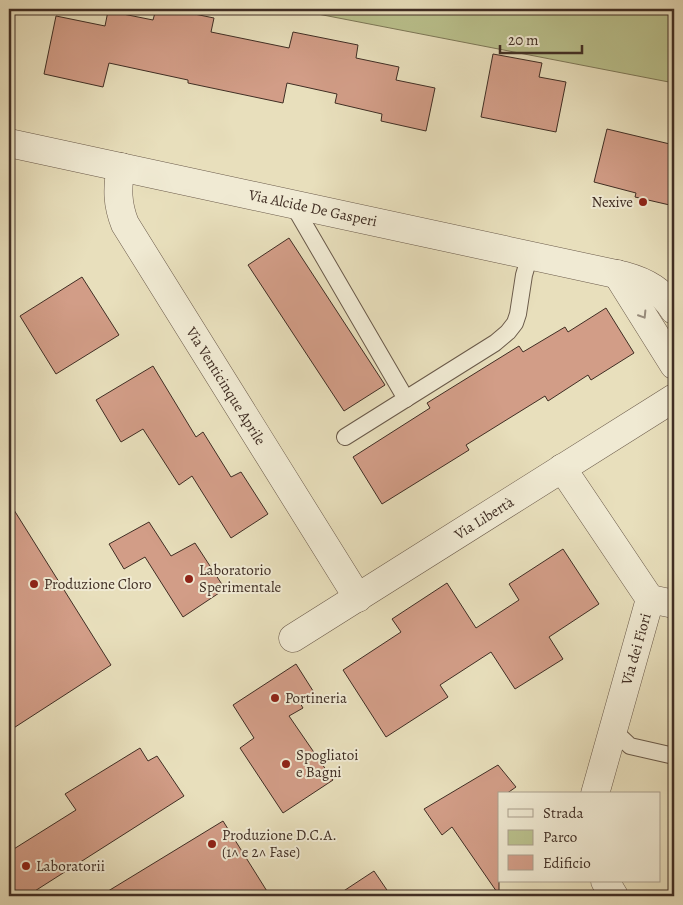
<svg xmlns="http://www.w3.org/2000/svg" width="683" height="905" font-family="Alegreya,serif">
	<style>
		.green { fill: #bac18d; stroke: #7d7858 }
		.building { fill: #d29d87; stroke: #402e24 }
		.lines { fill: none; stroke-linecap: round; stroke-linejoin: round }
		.service-casing { stroke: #6a5a4a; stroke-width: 18 }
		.minor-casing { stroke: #6a5a4a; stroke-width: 29 }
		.service { stroke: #f0ead3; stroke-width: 16 }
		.minor { stroke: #f0ead3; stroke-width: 28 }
		.oneway { stroke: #988c7c }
		.poi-dot { fill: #8f2418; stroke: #f0ead3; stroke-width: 2 }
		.labels { text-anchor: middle; stroke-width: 4; stroke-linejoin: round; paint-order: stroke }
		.poi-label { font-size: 15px; fill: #402e24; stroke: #f0ead3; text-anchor: start }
		.street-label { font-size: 15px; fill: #402e24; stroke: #f0ead3 }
	</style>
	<rect width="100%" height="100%" fill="#e8dfbc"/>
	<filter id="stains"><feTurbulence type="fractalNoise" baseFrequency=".004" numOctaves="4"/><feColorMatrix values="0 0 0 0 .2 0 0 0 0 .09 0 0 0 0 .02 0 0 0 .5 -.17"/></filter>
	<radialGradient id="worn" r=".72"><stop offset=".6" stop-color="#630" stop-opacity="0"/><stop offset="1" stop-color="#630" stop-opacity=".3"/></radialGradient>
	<path class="green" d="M292,9h382v74z"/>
	<g class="building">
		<path d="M156,9h14l44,9 -3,14 78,16 4,-16 65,13 -2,13 43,9 -3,13 39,8 -9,43 -45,-10 1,-7 -47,-11 2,-9 -50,-11 -4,20 -95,-20v-3l-79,-17 -6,24 -59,-13 12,-58 49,10 3,-15 45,9z"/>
		<path d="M493,54l49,9 -3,14 27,5 -10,50 -75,-15z"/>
		<path d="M607,129l67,16v61l-39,-9 1,-4 -42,-11z"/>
		<path d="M289,238l96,147 -41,26 -96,-146z"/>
		<path d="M82,277l37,58 -63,39 -36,-58z"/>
		<path d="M606,308l28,45 -43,27 -3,-5 -40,26 -3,-5 -79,49 3,5 -87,54 -29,-47 77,-49 -3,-5 92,-57 4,6 42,-25 3,5z"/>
		<path d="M153,366l43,71 7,-5 28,45 10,-5 27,42 -37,24 -39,-62 -13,9 -36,-56 -22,13 -25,-42z"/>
		<path d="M9,502l102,163 -102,66z"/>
		<path d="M149,522l22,34 24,-13 30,46 -42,28 -38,-60 -21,12 -15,-25z"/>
		<path d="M563,549l36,55 -50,33 14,22 -48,30 -24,-37 -51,33 8,12 -62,40 -43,-67 58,-38 -9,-13 55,-36 29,45 43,-28 -10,-16z"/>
		<path d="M296,664l19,30 -15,9 3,5 -14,8 44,64 -50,33 -43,-65 14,-10 -21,-33z"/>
		<path d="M140,748l8,13 9,-5 27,40 -157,100h-18v-44l67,-42 -11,-16z"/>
		<path d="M498,765l18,22 -10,7h-7v101l-47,-68 -10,8 -18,-26z"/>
		<path d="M223,821l47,75h-170z"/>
		<path d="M374,871l17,25h-55z"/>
	</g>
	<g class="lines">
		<defs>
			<g id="service">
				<path d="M292,203l114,196"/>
				<path d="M345,437l150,-94 13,-11 7,-9 3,-9 6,-39 6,-20"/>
				<path d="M613,730l17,16 44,10"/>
			</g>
			<g id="minor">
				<path d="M9,143l616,133c22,6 37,15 49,34"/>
				<path d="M121,167c-4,21 -4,37 4,57l233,374"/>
				<path d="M617,274l57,91"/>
				<path d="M562,468l88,131 -55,195"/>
				<path d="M650,599l24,5"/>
				<path d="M293,638l381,-240"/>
				<path d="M605,881l9,15"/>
			</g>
		</defs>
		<use href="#service" class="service-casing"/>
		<use href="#minor" class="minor-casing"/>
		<use href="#service" class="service"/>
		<use href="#minor" class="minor"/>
	</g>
	<defs><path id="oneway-chevron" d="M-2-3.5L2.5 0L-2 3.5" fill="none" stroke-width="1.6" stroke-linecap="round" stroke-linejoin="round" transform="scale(1.25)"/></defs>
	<use class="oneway" href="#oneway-chevron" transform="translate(643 315) rotate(58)"/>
	<g class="poi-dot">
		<circle cx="643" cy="202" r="5"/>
		<circle cx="189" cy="579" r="5"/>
		<circle cx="34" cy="584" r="5"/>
		<circle cx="275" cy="698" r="5"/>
		<circle cx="286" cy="764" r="5"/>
		<circle cx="212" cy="844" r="5"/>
		<circle cx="26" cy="866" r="5"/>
	</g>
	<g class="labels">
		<g class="poi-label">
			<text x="633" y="207" text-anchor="end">Nexive</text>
			<text x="199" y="575">Laboratorio<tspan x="199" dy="17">Sperimentale</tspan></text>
			<text x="44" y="589">Produzione Cloro</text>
			<text x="285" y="703">Portineria</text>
			<text x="296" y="760">Spogliatoi<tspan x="296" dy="17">e Bagni</tspan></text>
			<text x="222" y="840">Produzione D.C.A.<tspan x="222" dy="17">(1^ e 2^ Fase)</tspan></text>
			<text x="36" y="871">Laboratorii</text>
		</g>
		<g class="street-label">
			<text transform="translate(313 208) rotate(12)" y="5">Via Alcide De Gasperi</text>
			<text transform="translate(226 386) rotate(58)" y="5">Via Venticinque Aprile</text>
			<text transform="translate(484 518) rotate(-32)" y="5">Via Libertà</text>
			<text transform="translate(636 649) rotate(-74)" y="5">Via dei Fiori</text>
		</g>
	</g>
	<rect width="683" height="905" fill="none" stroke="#e8dfbc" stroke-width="30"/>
	<rect x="10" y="10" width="663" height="885" fill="none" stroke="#402e24" stroke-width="2.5"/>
	<rect x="15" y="15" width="653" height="875" fill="none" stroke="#402e24"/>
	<rect x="498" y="792" width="162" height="90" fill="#f0ead3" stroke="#aa9f8d"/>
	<rect x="508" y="809" width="25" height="8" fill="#f0ead3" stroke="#aa9f8d"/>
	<text x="543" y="818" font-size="15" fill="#402e24">Strada</text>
	<rect x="508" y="830" width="25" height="15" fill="#bac18d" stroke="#aa9f8d"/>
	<text x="543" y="842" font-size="15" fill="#402e24">Parco</text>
	<rect x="508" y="855" width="25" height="15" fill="#d29d87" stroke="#aa9f8d"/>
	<text x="543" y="868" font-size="15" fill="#402e24">Edificio</text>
	<path d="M500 45v8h82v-8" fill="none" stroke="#402e24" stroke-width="2.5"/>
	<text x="508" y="45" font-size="15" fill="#402e24" stroke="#f0ead3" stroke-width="4" paint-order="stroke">20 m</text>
	<rect width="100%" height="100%" filter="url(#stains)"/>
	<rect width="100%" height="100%" fill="url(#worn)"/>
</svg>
